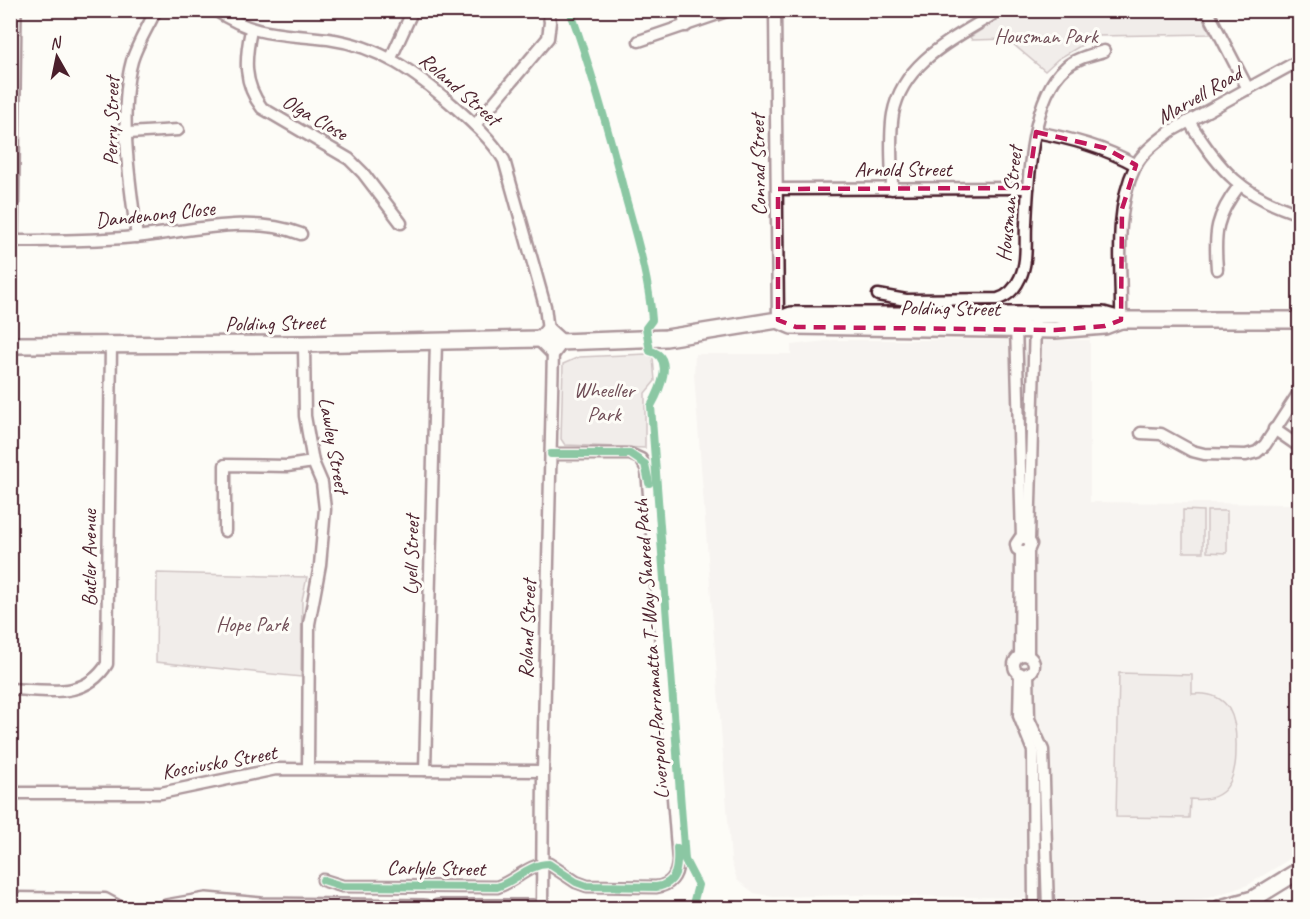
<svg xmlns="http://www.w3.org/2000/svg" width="1310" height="919" font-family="Caveat,sans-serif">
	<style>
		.built { fill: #f0ece8 }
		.green { fill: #e3dcda; stroke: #967e82; stroke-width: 1.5 }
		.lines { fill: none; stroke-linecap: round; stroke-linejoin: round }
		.minor-casing { stroke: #4a1f2b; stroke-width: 15 }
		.secondary-casing { stroke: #4a1f2b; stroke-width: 20 }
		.minor { stroke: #fdfcf7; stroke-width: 10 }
		.secondary { stroke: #fdfcf7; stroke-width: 15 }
		.cycleway-casing { stroke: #fdfcf7; stroke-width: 11 }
		.cycleway { stroke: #00873e; stroke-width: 8 }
		.marked { fill: none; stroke: #c2185b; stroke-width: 4.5; stroke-dasharray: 12 8; stroke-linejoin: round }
		.labels { text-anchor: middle; stroke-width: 6; stroke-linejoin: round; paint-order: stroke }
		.park-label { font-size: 21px; fill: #704e57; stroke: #fdfcf7 }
		.street-label { font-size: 21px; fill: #4a1f2b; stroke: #fdfcf7 }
	</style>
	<rect width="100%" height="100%" fill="#fdfcf7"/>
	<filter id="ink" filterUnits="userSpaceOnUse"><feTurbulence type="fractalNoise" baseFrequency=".0167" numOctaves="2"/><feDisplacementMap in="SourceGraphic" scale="12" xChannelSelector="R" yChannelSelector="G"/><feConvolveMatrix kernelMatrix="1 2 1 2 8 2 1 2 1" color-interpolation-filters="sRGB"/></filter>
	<g filter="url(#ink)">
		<path class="built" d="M834,340h256v162l209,2v345l-8,9 -43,27 -40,13 -24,3 -326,-6 -85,2 -19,-4 -17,-13 -6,-19 -37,-486 1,-21h96v-9z"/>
		<g class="green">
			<path d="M1011,11h188l12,23 -114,2 -39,23 -13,12 -38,-32 -35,1 -2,-3z"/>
			<path d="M647,354l6,4 2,23 -10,12v55l-80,-3 -4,-6 2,-75 16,-7z"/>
			<path d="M1183,510l20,1v41h-20z"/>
			<path d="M1207,511h20v42l-20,-1z"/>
			<path d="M157,573l150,4 -5,23 -1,77 -145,-15z"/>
			<path d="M1119,673l73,2v19c39,-4 45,25 44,56 0,31 -10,53 -46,49l-1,19 -73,-1z"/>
		</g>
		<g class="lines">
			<defs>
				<g id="minor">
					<path d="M215,10c43,28 65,23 113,29 52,7 88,34 127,68 18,16 36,32 49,53l41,146 3,25"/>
					<path d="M681,10l5,16"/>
					<path d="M775,10l3,310"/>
					<path d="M1207,10l41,79"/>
					<path d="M251,30c-6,29 -8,53 11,78l87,51 14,14 38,50"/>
					<path d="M639,41l91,-31"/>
					<path d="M391,58l22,-48"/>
					<path d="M1189,121c30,49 54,76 111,93"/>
					<path d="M475,125l73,-87 2,-16 -2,-12"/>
					<path d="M1036,132c37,7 67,15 100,33"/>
					<path d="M128,133l50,-3"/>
					<path d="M778,189l250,-1"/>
					<path d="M892,189c0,-24 -3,-52 1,-75 10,-54 65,-77 107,-104"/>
					<path d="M137,237c-7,-51 -19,-126 -5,-176 5,-17 16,-34 24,-51"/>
					<path d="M11,241c41,0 82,0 123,-4 54,-5 115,-23 167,-3"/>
					<path d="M1217,269c-3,-37 -1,-53 22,-83"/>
					<path d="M878,295l28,5 92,-1c10,-3 17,-10 22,-21 8,-16 5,-37 6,-54 2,-43 5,-128 40,-157 10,-9 25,-12 38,-16"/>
					<path d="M1121,320c1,-49 -8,-108 14,-153 7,-15 23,-26 36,-36l129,-71"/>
					<path d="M1016,325l6,213"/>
					<path d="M304,344l1,72 8,46 9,21 3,26 -5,56 -11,59 -1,144"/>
					<path d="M1274,429l26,18"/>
					<path d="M1141,433l20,1 31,17 12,3 42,1 11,-3 8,-7 35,-54"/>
					<path d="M225,531v-66l62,1 26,-4"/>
					<path d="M1029,539l6,-215"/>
					<circle cx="1024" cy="665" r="10"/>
					<path d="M1020,656l1,-104"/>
					<path d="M1028,656v-105l3,-7 -4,-6h-7l-4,6 1,5 6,3 5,-1"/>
					<path d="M1020,673l-1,43 14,35 1,157"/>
					<path d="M1028,673l1,46 14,31 5,158"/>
					<path d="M10,689c37,1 75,11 97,-25l4,-319"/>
					<path d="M425,770l11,-429"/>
					<path d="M10,793h151l115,-24 267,2"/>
					<path d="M323,880l19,6 155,1c19,-6 31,-23 52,-23l27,18 11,4 69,1c15,-2 21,-11 22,-26l-31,-391 -6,-11 -11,-5h-79"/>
					<path d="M10,898l95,1 13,7"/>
					<path d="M542,908l1,-137 10,-420"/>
				</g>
				<g id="secondary">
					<path d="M10,241l3,-231"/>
					<path d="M778,320l14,6 263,4 50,-4 16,-6"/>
					<path d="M541,339l12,12 7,-9"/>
					<path d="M541,339l7,-8 12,11"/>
					<path d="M560,342l106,-4 112,-18 13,-5h312l18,5h179"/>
					<path d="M10,345l294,-1 237,-5"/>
					<path d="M166,908l40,-7 55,5 163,2"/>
					<path d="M438,908h95"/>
					<path d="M1221,908l32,-9 47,-29"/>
				</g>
			</defs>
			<use href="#minor" class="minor-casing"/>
			<use href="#secondary" class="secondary-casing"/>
			<use href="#minor" class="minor"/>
			<use href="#secondary" class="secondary"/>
			<defs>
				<g id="cycleway">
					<path d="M570,10c22,62 40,126 56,189 11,40 23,80 26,121l-6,8 4,23c26,5 9,41 1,55l34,454 13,25 -6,23"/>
					<path d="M551,454h79l15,10 4,19"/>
					<path d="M323,880l19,6 155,1c19,-6 31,-23 52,-23l27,18 11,4 69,1c22,-3 22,-21 21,-39"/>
				</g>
			</defs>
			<use href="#cycleway" class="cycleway-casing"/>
			<use href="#cycleway" class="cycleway"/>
		</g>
	</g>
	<path d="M0 0H1310V919H0ZM1036,132l69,16 31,17 -14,44 -1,111 -16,6 -50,4 -259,-3 -18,-7v-131l250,-1z" fill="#fdfcf7" fill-opacity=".55" fill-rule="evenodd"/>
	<path class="marked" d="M1036,132l69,16 31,17 -14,44 -1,111 -16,6 -50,4 -259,-3 -18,-7v-131l250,-1z"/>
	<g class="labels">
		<g class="park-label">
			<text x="1046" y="43">Housman Park</text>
			<text x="604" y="397">Wheeller<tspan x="604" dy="24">Park</tspan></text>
			<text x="252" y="631">Hope Park</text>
		</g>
		<g class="street-label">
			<text transform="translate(460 89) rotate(41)" y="7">Roland Street</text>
			<text transform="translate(1199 95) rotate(-30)" y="7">Marvell Road</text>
			<text transform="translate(315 117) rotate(30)" y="7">Olga Close</text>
			<text transform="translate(111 121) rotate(-89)" y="7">Perry Street</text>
			<text transform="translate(758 165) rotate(-91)" y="7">Conrad Street</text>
			<text x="903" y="176">Arnold Street</text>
			<text transform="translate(1009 204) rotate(-84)" y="7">Housman Street</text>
			<text transform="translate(155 214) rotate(-6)" y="7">Dandenong Close</text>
			<text transform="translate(950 308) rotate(1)" y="7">Polding Street</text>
			<text transform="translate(275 323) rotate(-1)" y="7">Polding Street</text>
			<text transform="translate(334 445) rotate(80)" y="7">Lawley Street</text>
			<text transform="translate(411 555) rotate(-89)" y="7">Lyell Street</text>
			<text transform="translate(89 558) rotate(-90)" y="7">Butler Avenue</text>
			<text transform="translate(527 629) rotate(-88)" y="7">Roland Street</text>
			<text transform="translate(651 649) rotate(-94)" y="7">Liverpool-Parramatta T-Way Shared Path</text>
			<text transform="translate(219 762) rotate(-10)" y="7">Kosciusko Street</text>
			<text transform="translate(436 868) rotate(1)" y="7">Carlyle Street</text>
		</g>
	</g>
	<rect width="1310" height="919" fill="none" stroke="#fdfcf7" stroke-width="36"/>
	<rect x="18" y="18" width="1274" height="883" fill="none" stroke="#4a1f2b" stroke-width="2" filter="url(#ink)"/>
	<g transform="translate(57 57) rotate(351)" stroke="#fdfcf7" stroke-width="4.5" paint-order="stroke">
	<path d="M0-4.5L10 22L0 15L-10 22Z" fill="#4a1f2b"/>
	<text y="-9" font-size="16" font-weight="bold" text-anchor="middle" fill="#4a1f2b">N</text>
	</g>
</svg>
